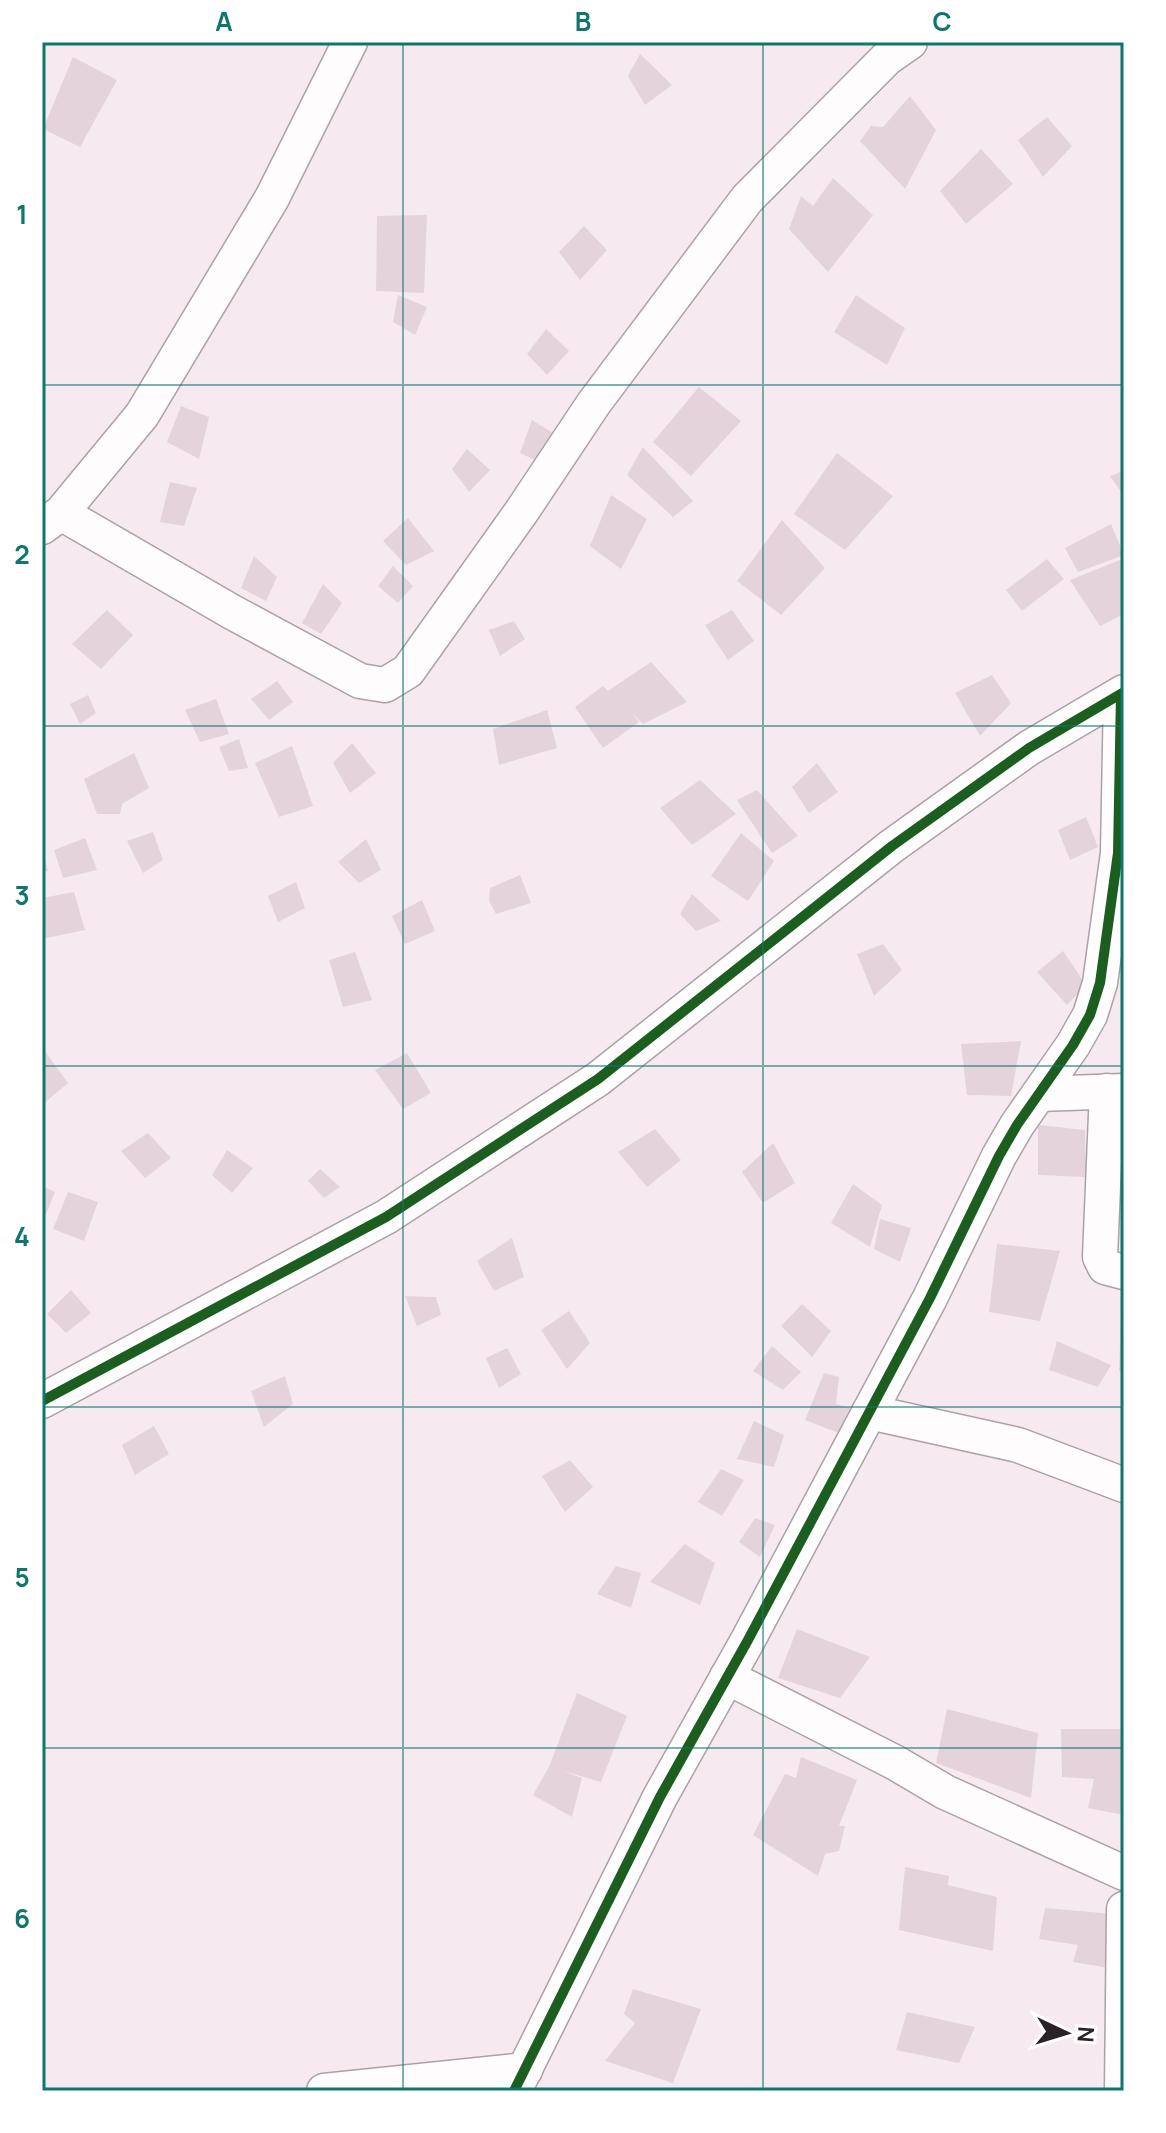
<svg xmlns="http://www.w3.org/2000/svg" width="1166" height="2133" font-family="Manrope,sans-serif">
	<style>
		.building { fill: #e5d3dc }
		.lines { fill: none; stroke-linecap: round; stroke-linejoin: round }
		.minor-casing { stroke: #aba1a6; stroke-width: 37 }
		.minor { stroke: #fefcfd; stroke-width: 34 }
		.cycleway-casing { stroke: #fff; stroke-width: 15 }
		.cycleway { stroke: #1b5e20; stroke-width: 10 }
		.grid { fill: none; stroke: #0f766e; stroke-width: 2; stroke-opacity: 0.55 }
		.neatline { fill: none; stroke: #0f766e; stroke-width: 3 }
		.grid-label { font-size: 26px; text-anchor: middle; font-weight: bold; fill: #0f766e }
	</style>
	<rect width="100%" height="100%" fill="#f6eaf0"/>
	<g class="building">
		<path d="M640,54l32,31 -27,20 -17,-29z"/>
		<path d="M73,57l44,23 -37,67 -37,-18z"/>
		<path d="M910,96l26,34 -31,59 -45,-48 11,-15 12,1z"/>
		<path d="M1047,117l25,29 -29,31 -25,-37z"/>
		<path d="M981,149l32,35 -47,40 -26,-33z"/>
		<path d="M833,178l40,37 -45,57 -39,-43 12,-33 12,10z"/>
		<path d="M427,215l-3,78 -48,-2 1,-75z"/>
		<path d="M584,226l23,24 -27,30 -21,-28z"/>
		<path d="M398,295l29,12 -12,28 -22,-13z"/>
		<path d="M856,295l49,33 -18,37 -53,-33z"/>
		<path d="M546,329l23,22 -22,24 -20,-21z"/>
		<path d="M699,387l42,34 -50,55 -38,-34z"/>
		<path d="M181,406l28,11 -10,42 -32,-17z"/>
		<path d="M532,420l26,16 -15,28 -23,-11z"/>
		<path d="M643,447l50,54 -20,16 -46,-42z"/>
		<path d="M467,449l23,21 -21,22 -17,-23z"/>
		<path d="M837,453l56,43 -48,54 -51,-36z"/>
		<path d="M1124,471v25l-14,-20z"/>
		<path d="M170,482l27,6 -13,38 -24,-4z"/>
		<path d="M611,495l36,24 -26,50 -31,-23z"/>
		<path d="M408,518l26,33 -28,14 -23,-24z"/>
		<path d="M782,520l43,48 -44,47 -44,-34z"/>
		<path d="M1111,524l13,31 -46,17 -13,-24z"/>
		<path d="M254,556l23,21 -11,24 -25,-13z"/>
		<path d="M1047,559l17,20 -42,32 -16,-21z"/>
		<path d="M1120,560l4,7v47l-24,12 -30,-46z"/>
		<path d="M393,566l20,20 -15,17 -20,-17z"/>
		<path d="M323,584l19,19 -21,31 -19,-11z"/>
		<path d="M107,610l26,25 -32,34 -29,-25z"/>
		<path d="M732,610l22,31 -26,19 -23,-35z"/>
		<path d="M514,621l11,18 -25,17 -11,-26z"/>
		<path d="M651,662l36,40 -44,22 -11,-11 7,9 -36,26 -28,-41 28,-21 5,5z"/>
		<path d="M992,675l19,28 -31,33 -25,-43z"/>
		<path d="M277,681l16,21 -24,18 -18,-21z"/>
		<path d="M88,695l8,18 -16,11 -10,-20z"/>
		<path d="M216,699l13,35 -29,8 -15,-32z"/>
		<path d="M547,710l10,38 -58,17 -6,-36z"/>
		<path d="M239,739l9,29 -19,3 -10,-24z"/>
		<path d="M352,743l24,30 -26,20 -17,-30z"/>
		<path d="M292,746l21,60 -34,11 -24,-54z"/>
		<path d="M134,753l15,35 -27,16 -2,10h-23l-13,-35z"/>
		<path d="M817,763l21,29 -29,21 -17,-26z"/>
		<path d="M700,780l36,34 -44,31 -32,-37z"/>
		<path d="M757,790l41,46 -26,17 -35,-53z"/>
		<path d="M1086,817l12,30 -28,13 -12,-30z"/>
		<path d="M153,832l10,28 -20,13 -16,-32z"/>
		<path d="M741,833l33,28 -26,40 -37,-25z"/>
		<path d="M85,838l12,32 -34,8 -9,-28z"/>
		<path d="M366,839l15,31 -22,13 -21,-21z"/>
		<path d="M42,846l6,25 -6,1z"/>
		<path d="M520,875l11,28 -35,11 -7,-13 1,-13z"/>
		<path d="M296,882l9,26 -27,14 -10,-26z"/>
		<path d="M74,892l11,38 -43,9v-41z"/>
		<path d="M692,894l29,27 -25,10 -16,-17z"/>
		<path d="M422,900l13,31 -30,13 -13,-28z"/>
		<path d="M883,944l19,26 -28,26 -17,-42z"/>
		<path d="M1063,951l23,34 -19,20 -30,-33z"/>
		<path d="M355,952l17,48 -29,7 -14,-47z"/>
		<path d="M1021,1041l-10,55 -44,-1 -6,-51z"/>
		<path d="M44,1050l24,33 -26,22v-53z"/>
		<path d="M407,1053l24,40 -28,16 -28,-39z"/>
		<path d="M1038,1125l47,5 1,47 -48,-2z"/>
		<path d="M655,1129l26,31 -34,27 -29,-35z"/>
		<path d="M148,1133l23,25 -26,20 -24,-27z"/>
		<path d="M773,1143l22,40 -32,20 -21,-31z"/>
		<path d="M227,1150l26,18 -21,25 -20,-18z"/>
		<path d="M320,1169l20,18 -16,11 -16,-17z"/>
		<path d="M853,1184l29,21 -12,42 -39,-24z"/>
		<path d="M42,1186l13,6 -13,32z"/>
		<path d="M68,1192l30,10 -14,39 -31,-12z"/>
		<path d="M880,1219l31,9 -11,34 -26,-13z"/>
		<path d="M512,1238l12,39 -30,14 -17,-30z"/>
		<path d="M997,1244l63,7 -20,70 -51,-9z"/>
		<path d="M71,1290l20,23 -25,20 -19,-19z"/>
		<path d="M405,1296l31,1 5,18 -24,11z"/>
		<path d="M802,1304l29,27 -19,26 -31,-31z"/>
		<path d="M569,1311l21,32 -23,26 -26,-39z"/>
		<path d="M1121,1317l3,1v53h-5z"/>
		<path d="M1057,1341l54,24 -13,22 -49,-17z"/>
		<path d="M772,1346l29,26 -18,18 -30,-19z"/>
		<path d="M507,1348l14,26 -22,14 -13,-30z"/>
		<path d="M824,1373l15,4 -3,27 20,6 -7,27 -44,-17z"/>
		<path d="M285,1376l8,28 -29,23 -13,-36z"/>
		<path d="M754,1421l30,14 -10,32 -37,-8z"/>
		<path d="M154,1426l15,28 -34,21 -13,-30z"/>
		<path d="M570,1460l23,27 -28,25 -23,-36z"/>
		<path d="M721,1469l23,11 -22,36 -24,-14z"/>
		<path d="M755,1518l20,7 -15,32 -21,-15z"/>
		<path d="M685,1544l30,19 -15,42 -50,-23z"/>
		<path d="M616,1566l25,7 -10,35 -34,-14z"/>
		<path d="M797,1629l73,28 -30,41 -62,-20z"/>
		<path d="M577,1693l50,23 -26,66 -38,-11 19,7 -10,39 -39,-22 16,-28z"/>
		<path d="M947,1709l91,24 -7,65 -95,-35z"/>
		<path d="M1061,1729h63v86l-36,-7 6,-29 -32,-2z"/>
		<path d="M801,1757l56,23 -18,46h6l-6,25 -14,3 -7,22 -65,-41 32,-61 11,4z"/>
		<path d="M905,1867l44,9 -1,9 49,12 -4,54 -94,-21z"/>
		<path d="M1045,1908l69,6 1,55 -42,-7 5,-17 -39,-6z"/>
		<path d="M633,1989l68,20 -28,74 -68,-22 30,-38 -11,-9z"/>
		<path d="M907,2012l68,15 -16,36 -63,-13z"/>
	</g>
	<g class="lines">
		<defs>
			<g id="minor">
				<path d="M61,513l171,99 128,69 25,4 23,-14 114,-160 72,-108 153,-204 140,-141 23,-16"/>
				<path d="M42,527l19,-14 81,-98 130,-217 78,-156"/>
				<path d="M1107,1091l-7,166 5,10 19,5"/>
				<path d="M1039,1094l85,-3"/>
				<path d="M42,1401l344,-184 212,-138 294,-233 137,-98 95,-56"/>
				<path d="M869,1412l149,33 106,40"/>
				<path d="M727,1677l167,85 51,30 179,81"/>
				<path d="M324,2091l201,-21"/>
				<path d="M514,2091l146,-294 88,-157 182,-342 69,-142 18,-31 56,-80 17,-30 10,-32 18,-130 3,-159"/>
				<path d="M1122,2091l2,-182"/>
			</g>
		</defs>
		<use href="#minor" class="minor-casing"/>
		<use href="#minor" class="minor"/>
		<defs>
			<g id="cycleway">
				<path d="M42,1401l344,-184 212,-138 294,-233 137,-98 95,-56"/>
				<path d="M514,2091l146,-294 88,-157 182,-342 69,-142 18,-31 56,-80 17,-30 10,-32 18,-130 3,-159"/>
			</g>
		</defs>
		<use href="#cycleway" class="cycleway-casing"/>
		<use href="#cycleway" class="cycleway"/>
	</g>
	<path class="grid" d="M403,42v2049M763,42v2049M42,385h1082M42,726h1082M42,1066h1082M42,1407h1082M42,1748h1082"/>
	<rect width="1166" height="2133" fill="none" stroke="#ffffff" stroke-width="88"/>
	<g transform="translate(1066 2033) rotate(94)" stroke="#ffffff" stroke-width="6" paint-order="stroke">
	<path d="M0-6L14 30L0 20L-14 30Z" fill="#2b2227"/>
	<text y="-12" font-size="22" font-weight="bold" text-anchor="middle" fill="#2b2227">N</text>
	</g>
	<rect x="44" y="44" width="1078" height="2045" class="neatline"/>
	<g class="grid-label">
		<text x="224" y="31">A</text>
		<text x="583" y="31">B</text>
		<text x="942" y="31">C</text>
		<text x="22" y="224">1</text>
		<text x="22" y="564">2</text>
		<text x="22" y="905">3</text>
		<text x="22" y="1246">4</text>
		<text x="22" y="1587">5</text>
		<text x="22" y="1928">6</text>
	</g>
</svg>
